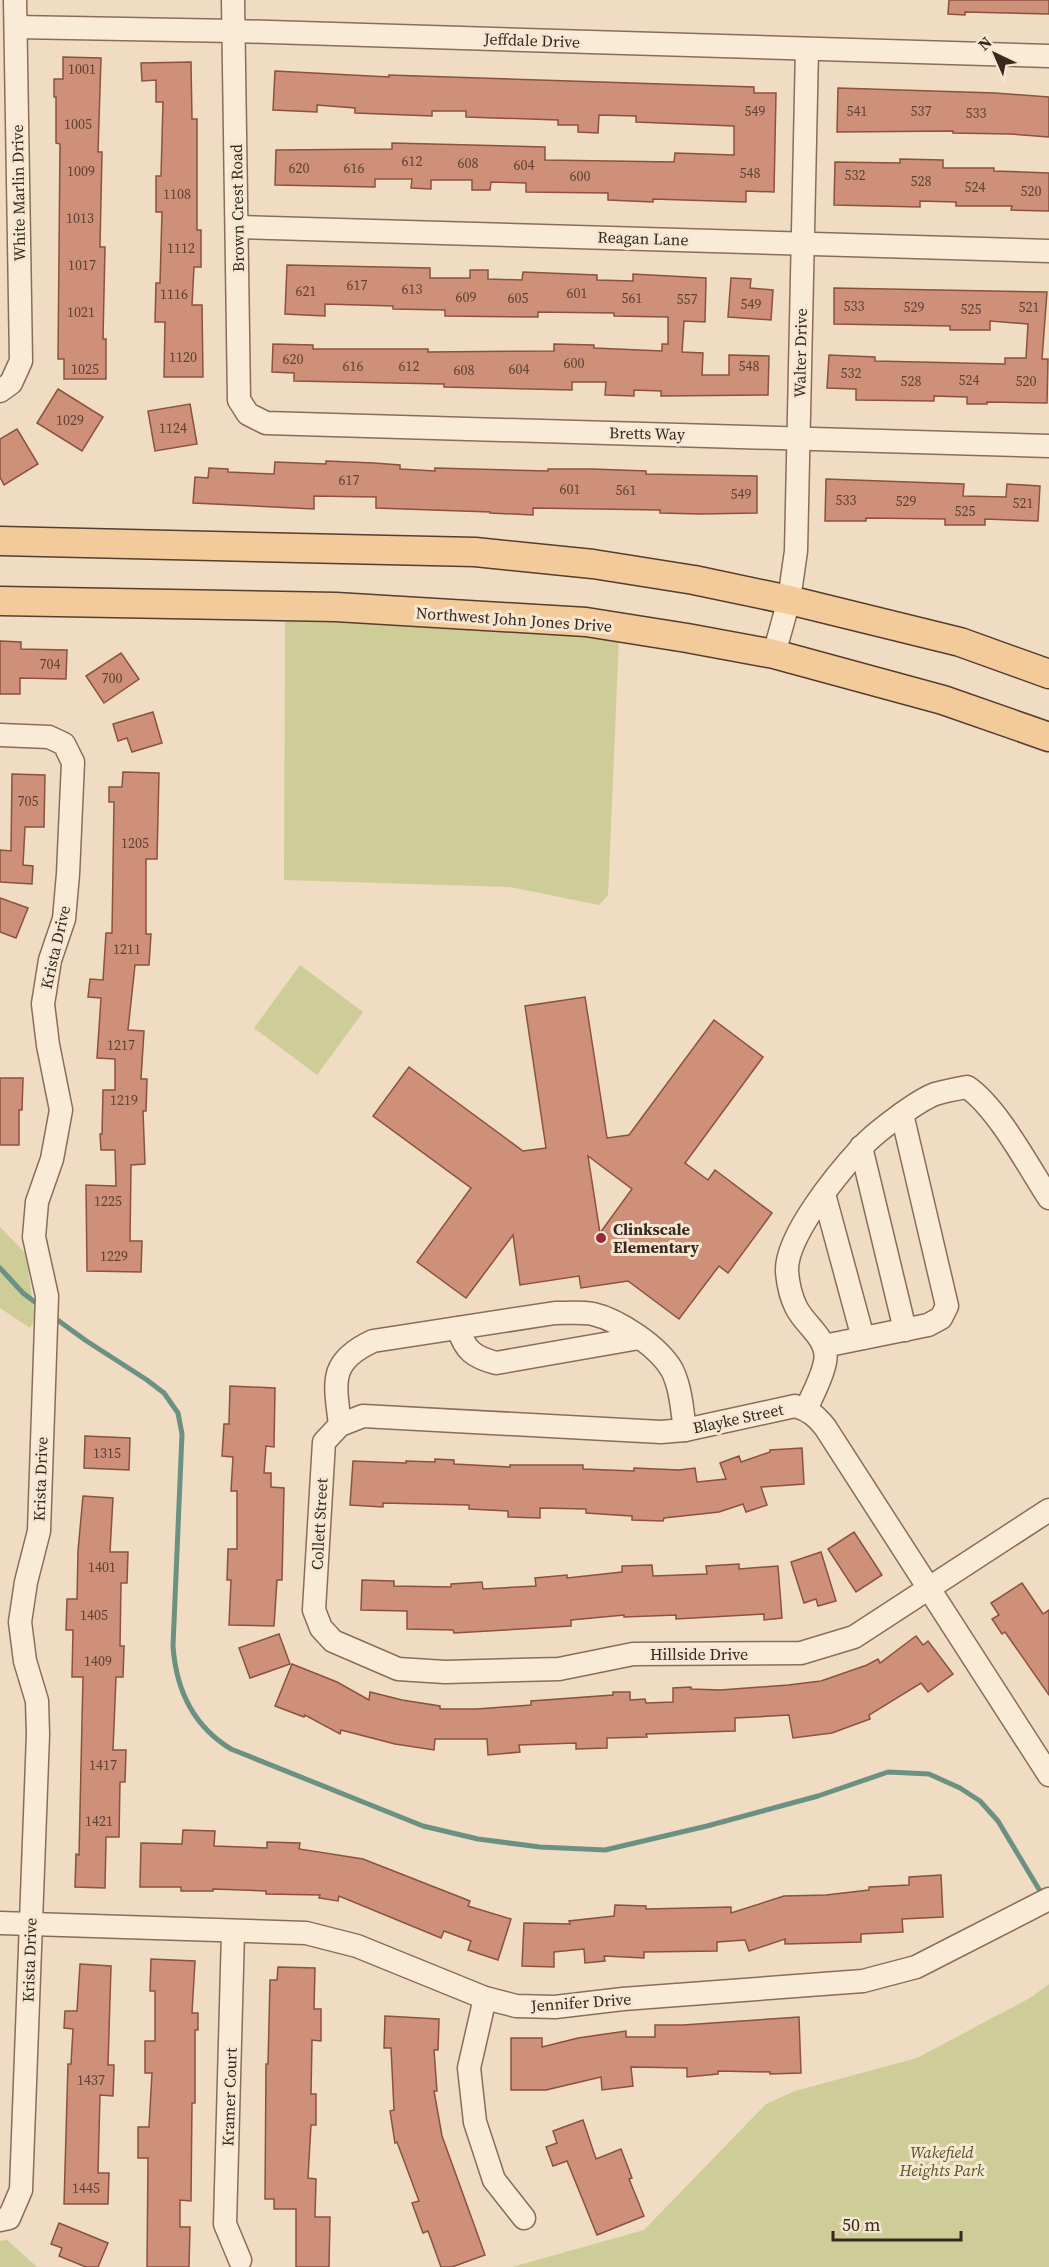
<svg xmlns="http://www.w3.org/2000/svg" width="1049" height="2267" font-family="'Source Serif 4',serif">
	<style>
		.green { fill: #cecd97 }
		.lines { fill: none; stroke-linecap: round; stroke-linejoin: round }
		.stream { stroke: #6c9183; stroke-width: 5 }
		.building { fill: #ce9078; stroke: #8a523f; stroke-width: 1.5; fill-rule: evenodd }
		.minor-casing { stroke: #8a6d59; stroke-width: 25 }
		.major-casing { stroke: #583c2e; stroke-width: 31 }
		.minor { stroke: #faebd7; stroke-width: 22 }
		.major { stroke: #f3cb9a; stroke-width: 28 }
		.poi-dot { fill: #9b2838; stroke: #f6e7d3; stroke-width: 2 }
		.labels { text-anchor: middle; stroke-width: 6; stroke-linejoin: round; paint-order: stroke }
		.number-label { font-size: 14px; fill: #5f4234 }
		.street-label { font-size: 16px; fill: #3a281e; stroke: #f6e7d3 }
		.poi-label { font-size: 16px; font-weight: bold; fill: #3a281e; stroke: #f6e7d3; text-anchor: start }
		.park-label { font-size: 16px; font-style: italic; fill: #515724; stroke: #f6e7d3 }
	</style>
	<rect width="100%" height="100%" fill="#efdcc3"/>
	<g class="green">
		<path d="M285,618l334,20 -11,257 -9,10 -89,-18 -226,-7z"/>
		<path d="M300,965l63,47 -46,63 -63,-47z"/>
		<path d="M0,1227l26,27 9,65 -5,9 -30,-20z"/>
		<path d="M1049,1984v283h-537l132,-37 122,-126 29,-13 122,-33 113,-60z"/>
		<path d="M7,2240l30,27h-37v-26z"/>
	</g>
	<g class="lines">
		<g class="stream">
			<path d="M0,1268l23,25 17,13"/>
			<path d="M52,1316l33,24 62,40 17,13 14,20 4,21 -9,212c3,43 20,80 58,103l192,77 55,13 62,8 65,3 102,-24 111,-30 70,-24 41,2 31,14 20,13 18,20 45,75"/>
		</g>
	</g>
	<g class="building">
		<path d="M949,0h100v14l-84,-2v3l-17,-1z"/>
		<path d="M63,57l38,1 -3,94h4l-2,95h5l-2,92h3v40h-42v-20h-6l2,-215 -4,-1v-46h-2v-18h9z"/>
		<path d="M191,62l1,57h5v111h4v37h-7l-2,38h10l1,72h-39l1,-55h-10l1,-39h4l2,-71h-6v-36h5l2,-74h-7v-22l-14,1 -1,-18z"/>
		<path d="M275,71l114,6v-2l365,12v6h22l-2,99 -28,-1v11l-93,-3v3l-45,-2v-7l-82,-1v-9l-35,-1 -1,8h-18v-10h-41v9l-20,-1 1,-9h-37v8l-100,-2 1,-35 116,-1v-6l153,4v13l129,2 1,-9 59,2v-29l-98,-4v-6l-37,-1 -1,18 -20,-1v-7h-20v-5l-92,-3v-6h-34v5l-77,-3v-5l-38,-3v7l-44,-2z"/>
		<path d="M838,88l157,5 54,4v40l-39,-3 -57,-1v-2l-116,1z"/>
		<path d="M900,159l43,1v8h51v3l55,2v38l-38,-1 1,-4h-56v-4l-36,-1v6l-86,-2 1,-43 65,1z"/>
		<path d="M287,265l143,3v10h40v-8h18v9l34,1 1,-8 74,3v5l36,1v-7l73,4 -1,44 -21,-1 -2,31 21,1 -1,22h27v-20l40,1 -1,39 -107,1v-5l-27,-1v6l-29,-1 1,-13h-34v8l-128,-3v-3l-150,-3v-8l-22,-1 1,-28 40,1v4h115v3l126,-1v-7l40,1v3l68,3v-7h6v-27l-54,-1v-3l-76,-1v5l-93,-1v-6l-52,-1v-3l-68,-2v12l-40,-2z"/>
		<path d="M731,278l20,1 -1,9 23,2 -2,30 -43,-3z"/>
		<path d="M834,288l213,4 -5,67h6l-1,44 -60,-1v2h-20v-7l-33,-1v5l-78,-1v-11l-29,-1 2,-33 46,2v4l130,3v-6h21l2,-34 -38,-3v9h-40v-4l-116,-2z"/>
		<path d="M58,389l45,28 -21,34 -45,-28z"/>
		<path d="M190,404l7,40 -42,7 -7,-40z"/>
		<path d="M17,429l21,35 -34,21 -4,-8v-38z"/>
		<path d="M326,461l48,2 26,2v4l35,2v-3l113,3v-2h44l54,2v3l111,2v37l-57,1 -40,-1v-3l-127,-2v7l-43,-2v-1l-114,-4v-11l-62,-1v13l-121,-6 2,-26 13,1 1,-10 19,1v3l46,2 1,-12 51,2z"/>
		<path d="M826,479l138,5 -1,12 43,1 1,-13 33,2 -2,35 -53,-2v6h-40v-6l-79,-1v3h-41z"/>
		<path d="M0,641l21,1v7l46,1 -1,29 -46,-1v16h-20z"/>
		<path d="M121,653l18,26 -35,24 -18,-27z"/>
		<path d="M153,712l9,31 -30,9 -5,-14 -9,3 -5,-17z"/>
		<path d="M123,772l36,1 -2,86h-11v75h5l-2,31h-14l-7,65 16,1 -3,48h6l-1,32h-3l2,53 -14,1 -1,76h12l-1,31 -54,-1 -1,-86 30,1 -1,-36h-14l-1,-16h2l1,-44h12v-31l-18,-1 4,-60 -13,-1 2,-18 13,1 3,-47h6l2,-131h-5v-15h13z"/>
		<path d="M12,774l33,1 -1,52h-19l-2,38 10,1 -1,18 -32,-2v-32l11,1z"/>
		<path d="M0,898l28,10 -12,30 -16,-6z"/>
		<path d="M585,997l22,141 22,-3 85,-115 49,37 -78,106 23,17 7,-10 57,43 -44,60 -9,-7 -40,53 -51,-38 -47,7 -2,-12 -59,9 -7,-50 -47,63 -49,-36 54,-74 -98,-72 36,-49 114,84 23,-3 -21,-142zM588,1156l44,33 -32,44z"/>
		<path d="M0,1078h23l-1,32h-3v35h-19z"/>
		<path d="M230,1386l45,2 -1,59 -8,-1 -2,27h7v14l13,1 -2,92h-5l-3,46 -45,-1 2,-45h-4l1,-31h9v-58h-6l2,-34 -11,-1 2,-32h5z"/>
		<path d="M85,1436l45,2 -1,32 -45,-2z"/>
		<path d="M802,1448l2,36 -43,3 6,18 -21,7 -3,-8 -24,8 -55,6 -1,3 -31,-1v-4l-46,-3v-4l-46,-1v10l-32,-1v-6l-39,-2v-4l-86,-2v4l-33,-2 3,-44 53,2v-2l29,1v-3l19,1v4l56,3v-2h73v4l51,2v-3l45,2 16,-2 2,14 29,-3 -6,-16 19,-7 2,6 29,-10v-2z"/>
		<path d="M83,1496l30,2 -3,54h18l-1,31h-6l-1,63h4l-1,31h-7l-3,73h13l-1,32h-5l-1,55h-13l-1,51 -30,-1 1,-33 3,1 4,-178h-11l1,-47h-7l1,-31h10l1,-48z"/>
		<path d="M854,1532l28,43 -26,17 -28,-43z"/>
		<path d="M821,1552l15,49 -18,5 -2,-7 -12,4 -13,-41z"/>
		<path d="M739,1564v5l39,-3 4,52 -18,2v-6l-88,5v-4l-52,2v-2l-53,5v6l-117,7 -1,-3 -46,-1v-18l-46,-1 1,-30 32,1v5l57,1v-3l31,-2 1,7 53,-3 -1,-8 32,-3v3l55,-6v-6l30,-1 1,11 54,-2 -1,-8z"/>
		<path d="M1022,1583l21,31 6,-4v85l-44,-63 -3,2 -10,-15 7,-4 -8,-12z"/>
		<path d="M279,1634l11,30 -40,14 -11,-30z"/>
		<path d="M916,1636l7,9 5,-4 25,33 -25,18 -7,-9 -52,32 1,4 -38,14 -39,5 -4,-23 -54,3v13l-89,3 1,3 -40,1v10l-31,1v-6l-57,2 1,7 -32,3 -1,-16h-52l-1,11 -39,-6 -54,-14 -1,4 -35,-19 -1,2 -29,-11 17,-42 45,18 32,18 1,-8 32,8 38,6v3h37l54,-4v-4l82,-6v-3h17v8l15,-1 1,4 27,-1v-14l18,-1v2l29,1 68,-5 33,-4 46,-16 11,-6 2,4z"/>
		<path d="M183,1830l32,1 -1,15 53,2v-6l33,1 -1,6 64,10 107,42 -2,5 43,13 -13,41 -30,-10 3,-9 -27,-10 -3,7 -102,-42 -1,5 -19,-3 1,-3 -54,-1v-3l-53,-2v2h-32v-4h-41l1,-44 41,1z"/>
		<path d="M941,1875l2,42 -41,2 1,13 -42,2v8l-76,2v-5l-36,12 -4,-11 -28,2v9l-73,1v6l-40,-2 1,5 -20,2 -1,-14 -30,3v15l-32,-1 2,-43 46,1 -1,-3 45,-5 1,-11 31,1v3l85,-2v6l53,-17 42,-1 43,-5v-3l40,-2v-8z"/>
		<path d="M151,1959l44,2 -3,52h6v17h-3v73h-3l-1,98 -11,-1v27h10l-1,40h-42l1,-109h-10v-31h11l3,-54h-7v-32h10v-50h-5z"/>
		<path d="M80,1964l31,2 -3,99h6l-1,31 -13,-1 -2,78h11l-1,31h-44l4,-140h3l2,-35 -9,-1 1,-17h12z"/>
		<path d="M278,1967l37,1 -1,41h7v32l-9,-1 -1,54h5v31h-5l-3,53 8,1 -1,38h15l-1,50h-33v-58h-22v-10h-9l1,-135h2l2,-84h7z"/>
		<path d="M385,2016l54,3 -1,31h-4l3,41h-3l8,45 43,119 -33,12h-11l-13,-36 -5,2 -11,-30 7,-2 -22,-59 -2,1 -5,-32 4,-1 -3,-62h-7z"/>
		<path d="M799,2017l2,56 -31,1v-2l-52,-1v3l-31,3v-9l-56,-1 2,19 -31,4 -1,-13 -55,13h-35v-52h31v9l36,-9 48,-7v6h29v-12h28z"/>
		<path d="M583,2120l13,39 25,-10 11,29 -3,1 15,37 -47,19 -30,-74 -14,5 -7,-19 11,-4 -4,-12z"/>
		<path d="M59,2223l49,20 -10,24h-12l-27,-11 3,-8 -11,-4z"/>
	</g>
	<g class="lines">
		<defs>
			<g id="minor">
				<path d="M233,0l6,400 9,14 18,9 783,23"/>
				<path d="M16,27l218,4 815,25"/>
				<path d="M238,227l811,24"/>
				<path d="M0,391l11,-8 10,-22 -6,-361"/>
				<path d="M774,654l15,-54 7,-49 11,-502"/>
				<path d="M0,735l49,2 15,7 9,18 -5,112 -4,45 -14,41 -7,44 5,41 13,65 -9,49 -15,43 -3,35 13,59 -8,235 -13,51 -6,40 5,39 12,40 1,33 -17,456 -12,28 -9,2"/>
				<path d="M861,1147l44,183"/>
				<path d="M824,1194l39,144"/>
				<path d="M458,1328c7,23 16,29 38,35l143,-25"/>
				<path d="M824,1346l104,-21 13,-7 6,-12 -45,-192"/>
				<path d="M806,1409c7,-15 16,-31 19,-47 5,-23 -20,-36 -29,-55 -5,-10 -8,-24 -9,-35 -2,-35 51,-99 74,-124 13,-15 56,-47 74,-54 10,-3 21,-5 32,-7 30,20 61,79 82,111"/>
				<path d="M340,1425c-5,-43 -12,-63 33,-84l182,-28c13,0 26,-1 38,1 26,6 66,33 79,56 9,18 10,40 13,60"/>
				<path d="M1049,1510l-195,127 -53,16 -168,1 -74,15 -114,3 -47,-3 -65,-28 -12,-13 -7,-18 10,-168 16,-17 23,-9 298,16 24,-2 110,-24c14,4 21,10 30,21l224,348"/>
				<path d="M0,1923l306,10 51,13 128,52 31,8 39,1 68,-8 240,-18 53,-14 133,-68"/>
				<path d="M233,1932l-8,292 15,36"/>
				<path d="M485,1998l-16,70 6,54 19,58 30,38"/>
			</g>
			<g id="major">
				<path d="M0,541l475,11 118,12 101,16 95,20 171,42 89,32"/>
				<path d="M0,601l336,6 250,15 101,16 87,16 169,46 106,37"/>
			</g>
		</defs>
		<use href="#minor" class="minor-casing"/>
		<use href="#major" class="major-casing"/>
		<use href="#minor" class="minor"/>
		<use href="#major" class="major"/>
	</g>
	<circle class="poi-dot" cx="601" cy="1238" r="6"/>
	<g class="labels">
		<g class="number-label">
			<text x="82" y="74">1001</text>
			<text x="755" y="116">549</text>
			<text x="857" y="116">541</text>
			<text x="921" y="116">537</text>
			<text x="976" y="118">533</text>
			<text x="78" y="129">1005</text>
			<text x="412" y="166">612</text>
			<text x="468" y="168">608</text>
			<text x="524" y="170">604</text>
			<text x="299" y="173">620</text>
			<text x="354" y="173">616</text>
			<text x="81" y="176">1009</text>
			<text x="750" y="178">548</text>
			<text x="855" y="180">532</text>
			<text x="580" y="181">600</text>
			<text x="921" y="186">528</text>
			<text x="975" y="192">524</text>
			<text x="1031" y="196">520</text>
			<text x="177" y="199">1108</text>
			<text x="80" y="223">1013</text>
			<text x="181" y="253">1112</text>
			<text x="82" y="270">1017</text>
			<text x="357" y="290">617</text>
			<text x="412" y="294">613</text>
			<text x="306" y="296">621</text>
			<text x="577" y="298">601</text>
			<text x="174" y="299">1116</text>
			<text x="466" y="302">609</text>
			<text x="518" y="303">605</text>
			<text x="632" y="303">561</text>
			<text x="687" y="304">557</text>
			<text x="751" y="309">549</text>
			<text x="854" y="311">533</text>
			<text x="914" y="312">529</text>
			<text x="1029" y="312">521</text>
			<text x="971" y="314">525</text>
			<text x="81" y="317">1021</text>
			<text x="183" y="362">1120</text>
			<text x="293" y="364">620</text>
			<text x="574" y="368">600</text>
			<text x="353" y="371">616</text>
			<text x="409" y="371">612</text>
			<text x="749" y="371">548</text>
			<text x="85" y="374">1025</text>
			<text x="519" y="374">604</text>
			<text x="464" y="375">608</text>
			<text x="851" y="378">532</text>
			<text x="969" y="385">524</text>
			<text x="911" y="386">528</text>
			<text x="1026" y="386">520</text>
			<text x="70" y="425">1029</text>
			<text x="173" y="433">1124</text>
			<text x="349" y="485">617</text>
			<text x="570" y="494">601</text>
			<text x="626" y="495">561</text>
			<text x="741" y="499">549</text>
			<text x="846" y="505">533</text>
			<text x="906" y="506">529</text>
			<text x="1023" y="508">521</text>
			<text x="965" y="516">525</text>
			<text x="50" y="669">704</text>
			<text x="112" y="683">700</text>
			<text x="28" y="806">705</text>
			<text x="135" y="848">1205</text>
			<text x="127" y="954">1211</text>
			<text x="121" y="1050">1217</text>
			<text x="124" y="1105">1219</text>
			<text x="108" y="1206">1225</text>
			<text x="114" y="1261">1229</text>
			<text x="107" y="1458">1315</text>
			<text x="102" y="1572">1401</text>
			<text x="94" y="1620">1405</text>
			<text x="98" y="1666">1409</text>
			<text x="103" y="1770">1417</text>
			<text x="99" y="1826">1421</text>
			<text x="91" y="2085">1437</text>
			<text x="86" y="2193">1445</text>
		</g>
		<g class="street-label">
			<text transform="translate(532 40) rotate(2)" y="6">Jeffdale Drive</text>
			<text transform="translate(18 193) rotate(-91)" y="6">White Marlin Drive</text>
			<text transform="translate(237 208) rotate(-91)" y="6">Brown Crest Road</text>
			<text transform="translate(643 238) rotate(2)" y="6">Reagan Lane</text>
			<text transform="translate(800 353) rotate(-89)" y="6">Walter Drive</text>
			<text transform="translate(647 433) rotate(1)" y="6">Bretts Way</text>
			<text transform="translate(514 619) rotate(4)" y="6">Northwest John Jones Drive</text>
			<text transform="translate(55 947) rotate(-77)" y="6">Krista Drive</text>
			<text transform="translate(738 1418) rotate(-12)" y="6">Blayke Street</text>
			<text transform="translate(40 1479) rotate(-88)" y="6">Krista Drive</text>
			<text transform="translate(319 1524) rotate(-87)" y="6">Collett Street</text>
			<text x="699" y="1660">Hillside Drive</text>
			<text transform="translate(29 1960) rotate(-88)" y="6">Krista Drive</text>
			<text transform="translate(581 2002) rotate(-4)" y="6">Jennifer Drive</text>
			<text transform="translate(229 2097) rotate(-88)" y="6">Kramer Court</text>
		</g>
		<g class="poi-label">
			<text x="613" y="1235">Clinkscale<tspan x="613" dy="18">Elementary</tspan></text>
		</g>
		<g class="park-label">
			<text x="942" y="2158">Wakefield<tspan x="942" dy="18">Heights Park</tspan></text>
		</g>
	</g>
	<g transform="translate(995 54) rotate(316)" stroke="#f6e7d3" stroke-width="4.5" paint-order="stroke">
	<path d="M0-4.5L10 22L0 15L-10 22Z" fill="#3a281e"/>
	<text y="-9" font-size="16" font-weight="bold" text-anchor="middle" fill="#3a281e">N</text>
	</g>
	<path d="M833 2231v9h128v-9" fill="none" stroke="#3a281e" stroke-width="3"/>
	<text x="842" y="2231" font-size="18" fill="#3a281e" stroke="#f6e7d3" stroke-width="4.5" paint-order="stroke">50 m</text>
</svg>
